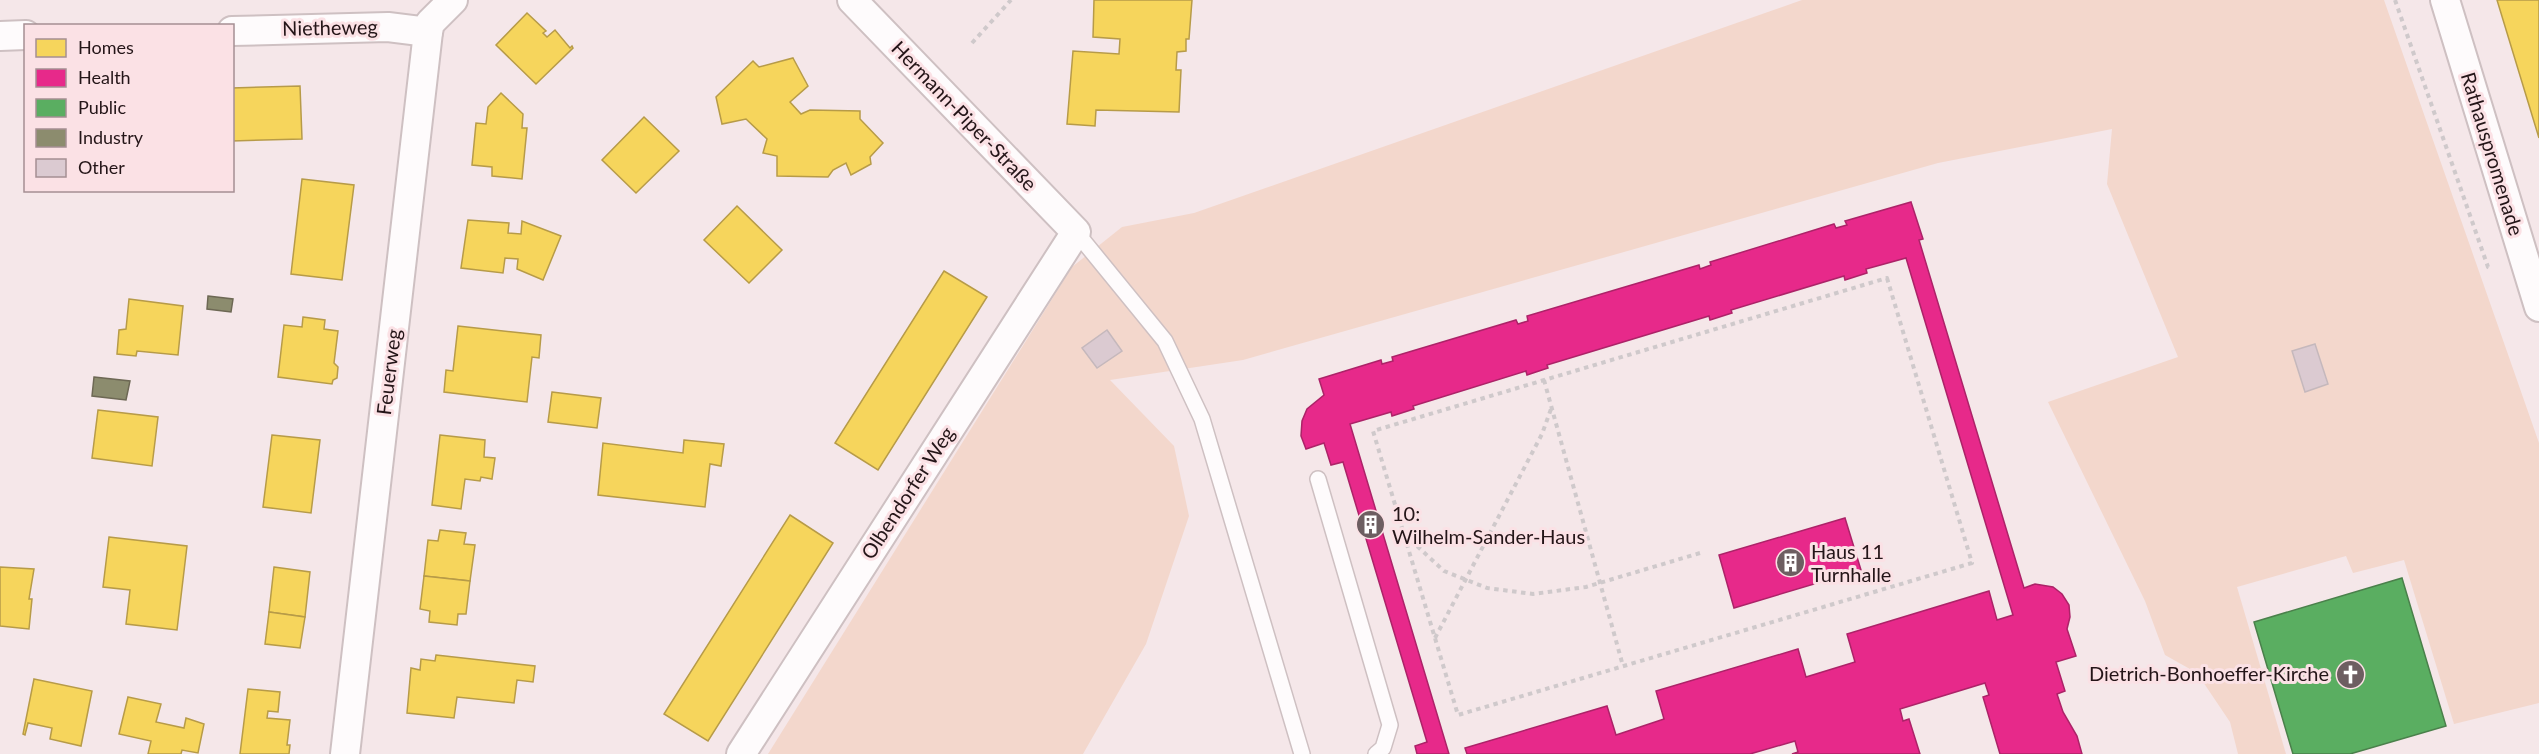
<svg xmlns="http://www.w3.org/2000/svg" width="2539" height="754" font-family="Lato,sans-serif">
	<style>
		.green { fill: #f3d7cc }
		.homes { fill: #f6d55c; stroke: #b79b48; stroke-width: 1.5 }
		.health { fill: #e7298a; stroke: #ac2368; stroke-width: 1.5 }
		.public { fill: #5aae61; stroke: #4a804b; stroke-width: 1.5 }
		.industry { fill: #8c8c6e; stroke: #6d6854; stroke-width: 1.5 }
		.building { fill: #dbcad1; stroke: #c5b8bc; stroke-width: 1.5 }
		.lines { fill: none; stroke-linecap: round; stroke-linejoin: round }
		.lane-casing { stroke: #cec0c2; stroke-width: 18 }
		.street-casing { stroke: #cec0c2; stroke-width: 32 }
		.path { stroke: #cfc9cb; stroke-width: 4; stroke-dasharray: 4.5 4.5; stroke-linecap: butt }
		.lane { stroke: #fefbfc; stroke-width: 15 }
		.street { stroke: #fefbfc; stroke-width: 28 }
		.labels { text-anchor: middle; stroke-width: 6; stroke-linejoin: round; paint-order: stroke }
		.street-label { font-size: 20px; fill: #241518; stroke: #fbe1e5 }
		.poi-label { font-size: 20px; fill: #241518; stroke: #fbe1e5; text-anchor: start }
	</style>
	<rect width="100%" height="100%" fill="#f5e7e9"/>
	<path class="green" d="M1802,0h582l155,443v260l-85,21 -50,-164 -51,13 -7,-17 -109,31 49,167h-48l-8,-32 -33,-49 -32,-18 -20,-54 -97,-199 130,-45 -71,-173 5,-55 -174,34 -695,197 -133,20 64,66 15,70 -43,128 -63,110h-315l304,-487 50,-40 72,-14z"/>
	<g class="homes">
		<path d="M1094,0h98l-3,39h-3v12l-9,1 -1,18h5l-2,42 -83,-2 -1,16 -28,-2 6,-73 46,3 1,-15 -27,-2z"/>
		<path d="M2497,0h42v138z"/>
		<path d="M527,13l19,18 -3,2 4,4 8,-7 15,18 2,-2 1,2 -37,36 -40,-39z"/>
		<path d="M793,58l15,28 -18,16 11,12 9,-4 50,1v8l23,24 -13,14 1,7 -20,11 -5,-12 -13,7 -5,7 -51,-1v-20l-14,-3 4,-14 -21,-20 -24,5 -6,-27 37,-36 6,6z"/>
		<path d="M300,86l2,53 -70,2v-53z"/>
		<path d="M501,93l22,21 -1,14h5l-5,51 -30,-3v-9l-20,-2 4,-42 10,1 2,-17z"/>
		<path d="M644,117l35,34 -43,42 -34,-33z"/>
		<path d="M302,179l52,6 -12,95 -51,-6z"/>
		<path d="M737,206l45,44 -33,33 -45,-43z"/>
		<path d="M468,220l41,3 -1,10 13,1 1,-13 39,15 -18,44 -26,-11 1,-10 -13,-1 -2,15 -42,-5z"/>
		<path d="M944,271l43,26 -109,173 -43,-27z"/>
		<path d="M129,299l54,7 -5,49 -41,-4 -1,5 -19,-2 2,-24 7,-1z"/>
		<path d="M303,317l22,3 -1,9 14,2 -4,32 4,4 -1,11 -4,2 -1,4 -54,-7 6,-52 18,2z"/>
		<path d="M458,326l83,9 -2,23 -7,-1 -5,45 -83,-10 2,-22 7,1z"/>
		<path d="M552,392l49,6 -4,30 -49,-6z"/>
		<path d="M98,410l60,7 -6,49 -60,-8z"/>
		<path d="M272,435l48,5 -9,73 -48,-6z"/>
		<path d="M440,435l45,5 -1,17 11,1 -3,21 -11,-2 -1,4 -15,-2 -4,30 -29,-4z"/>
		<path d="M684,440l40,4 -3,22 -11,-2 -5,43 -107,-12 5,-52 80,10z"/>
		<path d="M790,515l43,28 -125,198 -44,-27z"/>
		<path d="M440,530l26,3 -2,11 11,1 -5,36 -46,-5 4,-36 10,1z"/>
		<path d="M109,537l78,9 -10,84 -51,-6 4,-34 -27,-3z"/>
		<path d="M0,567l34,2 -5,30h3l-3,30 -29,-3z"/>
		<path d="M274,567l36,5 -5,45 -36,-5z"/>
		<path d="M424,576l46,5 -4,33h-8l-1,11 -28,-3 1,-11 -10,-2z"/>
		<path d="M269,612l36,5 -5,31 -35,-4z"/>
		<path d="M436,655l99,11 -2,16 -16,-2 -3,23 -57,-6 -3,21 -47,-5 4,-45 9,2 1,-11 14,2z"/>
		<path d="M34,679l58,12 -11,55 -31,-7 2,-11 -24,-5 -3,12 -2,-1z"/>
		<path d="M248,689l32,3 -2,20 -10,-1 -1,7 23,2 -3,25h3l-1,9h-49z"/>
		<path d="M128,697l33,7 -5,18 28,6 2,-10 18,6 -6,29 -16,-3 -1,4h-33l3,-13 -32,-7z"/>
	</g>
	<g class="health">
		<path d="M1911,202l12,37 -4,1 105,348 11,-4 18,3 9,7 7,11 1,12 -3,12 9,27 -20,6 9,29 -8,3 6,18 14,24 5,18h-82l-17,-57 6,-2 -4,-12 -85,26 3,12 6,-2 11,35h-128l6,-2 -3,-11 -45,13h-283l-2,-6 142,-42 9,29 48,-16 -8,-28 142,-42 8,28 49,-15 -8,-28 142,-43 8,29 16,-5 -107,-357 -40,11 1,4 -22,7 -1,-4 -113,34 1,3 -22,7 -1,-4 -162,49 1,3 -21,7 -1,-4 -113,35 1,3 -22,7 -1,-4 -41,12 99,330h-32l-2,-8 12,-4 -84,-280 -12,3 -7,-22 -18,6 -5,-13 1,-15 5,-12 17,-14 -5,-16 62,-19 1,4 11,-3 -1,-4 124,-37 2,4 10,-3 -1,-5 172,-51 1,4 11,-4 -1,-3 124,-38 2,4 11,-3 -2,-4z"/>
		<path d="M1845,518l16,52 -127,38 -15,-53z"/>
	</g>
	<path class="public" d="M2402,578l44,148 -96,28h-57l-39,-132z"/>
	<g class="industry">
		<path d="M208,296l25,3 -2,13 -24,-3z"/>
		<path d="M94,377l36,4 -4,19 -34,-4z"/>
	</g>
	<g class="building">
		<path d="M1107,330l15,21 -25,17 -15,-20z"/>
		<path d="M2315,344l13,40 -23,8 -13,-41z"/>
	</g>
	<g class="lines">
		<defs>
			<g id="lane">
				<path d="M1076,232l89,109 37,78 100,335"/>
				<path d="M1318,479l72,246 -7,23 -7,6"/>
			</g>
			<g id="street">
				<path d="M2445,0l94,307"/>
				<path d="M232,31l156,-4 40,5"/>
				<path d="M0,36l26,-1"/>
				<path d="M345,754l83,-722 2,-9 23,-23"/>
				<path d="M741,754l335,-522 -224,-232"/>
			</g>
		</defs>
		<use href="#lane" class="lane-casing"/>
		<use href="#street" class="street-casing"/>
		<g class="path">
			<path d="M2395,0l93,267 4,2"/>
			<path d="M972,43l39,-43"/>
			<path d="M1887,278l85,285 -514,152 -85,-284z"/>
			<path d="M1544,380l79,286"/>
			<path d="M1404,534l40,37 43,17 46,6 53,-7 114,-34"/>
			<path d="M1435,638l107,-204 9,-25"/>
		</g>
		<use href="#lane" class="lane"/>
		<use href="#street" class="street"/>
	</g>
	<defs>
		<symbol id="building-disc" viewBox="-11 -11 22 22"><circle r="9.5" fill="#6d5e61" stroke="#fbe1e5"/><path d="M-4-6H4V6H1V3H-1V6H-4ZM-2.5-4.3h1.7v1.8h-1.7ZM.8-4.3h1.7v1.8H.8ZM-2.5-1h1.7V.8h-1.7ZM.8-1h1.7V.8H.8Z" fill="#fff"/></symbol>
		<symbol id="church-disc" viewBox="-11 -11 22 22"><circle r="9.5" fill="#6d5e61" stroke="#fbe1e5"/><path d="M-1.2-6h2.4v3.5h3.3v2.4h-3.3V6h-2.4V-.1h-3.3v-2.4h3.3Z" fill="#fff"/></symbol>
	</defs>
	<g fill-rule="evenodd">
		<use href="#building-disc" x="1354" y="508" width="33" height="33"/>
		<use href="#building-disc" x="1774" y="546" width="33" height="33"/>
		<use href="#church-disc" x="2334" y="658" width="33" height="33"/>
	</g>
	<g class="labels">
		<g class="street-label">
			<text transform="translate(330 28) rotate(-1)" y="7">Nietheweg</text>
			<text transform="translate(964 116) rotate(46)" y="7">Hermann-Piper-Straße</text>
			<text transform="translate(2492 154) rotate(73)" y="7">Rathauspromenade</text>
			<text transform="translate(389 372) rotate(-83)" y="7">Feuerweg</text>
			<text transform="translate(908 493) rotate(-57)" y="7">Olbendorfer Weg</text>
		</g>
		<g class="poi-label">
			<text x="1392" y="521">10:<tspan x="1392" dy="23">Wilhelm-Sander-Haus</tspan></text>
			<text x="1811" y="559">Haus 11<tspan x="1811" dy="23">Turnhalle</tspan></text>
			<text x="2329" y="681" text-anchor="end">Dietrich-Bonhoeffer-Kirche</text>
		</g>
	</g>
	<rect x="24" y="24" width="210" height="168" fill="#fbe1e5" stroke="#a58f93" stroke-width="1.5"/>
	<rect x="36" y="39" width="30" height="18" fill="#f6d55c" stroke="#a58f93" stroke-width="1.5"/>
	<text x="78" y="54" font-size="18" fill="#241518">Homes</text>
	<rect x="36" y="69" width="30" height="18" fill="#e7298a" stroke="#a58f93" stroke-width="1.5"/>
	<text x="78" y="84" font-size="18" fill="#241518">Health</text>
	<rect x="36" y="99" width="30" height="18" fill="#5aae61" stroke="#a58f93" stroke-width="1.5"/>
	<text x="78" y="114" font-size="18" fill="#241518">Public</text>
	<rect x="36" y="129" width="30" height="18" fill="#8c8c6e" stroke="#a58f93" stroke-width="1.5"/>
	<text x="78" y="144" font-size="18" fill="#241518">Industry</text>
	<rect x="36" y="159" width="30" height="18" fill="#dbcad1" stroke="#a58f93" stroke-width="1.5"/>
	<text x="78" y="174" font-size="18" fill="#241518">Other</text>
</svg>
